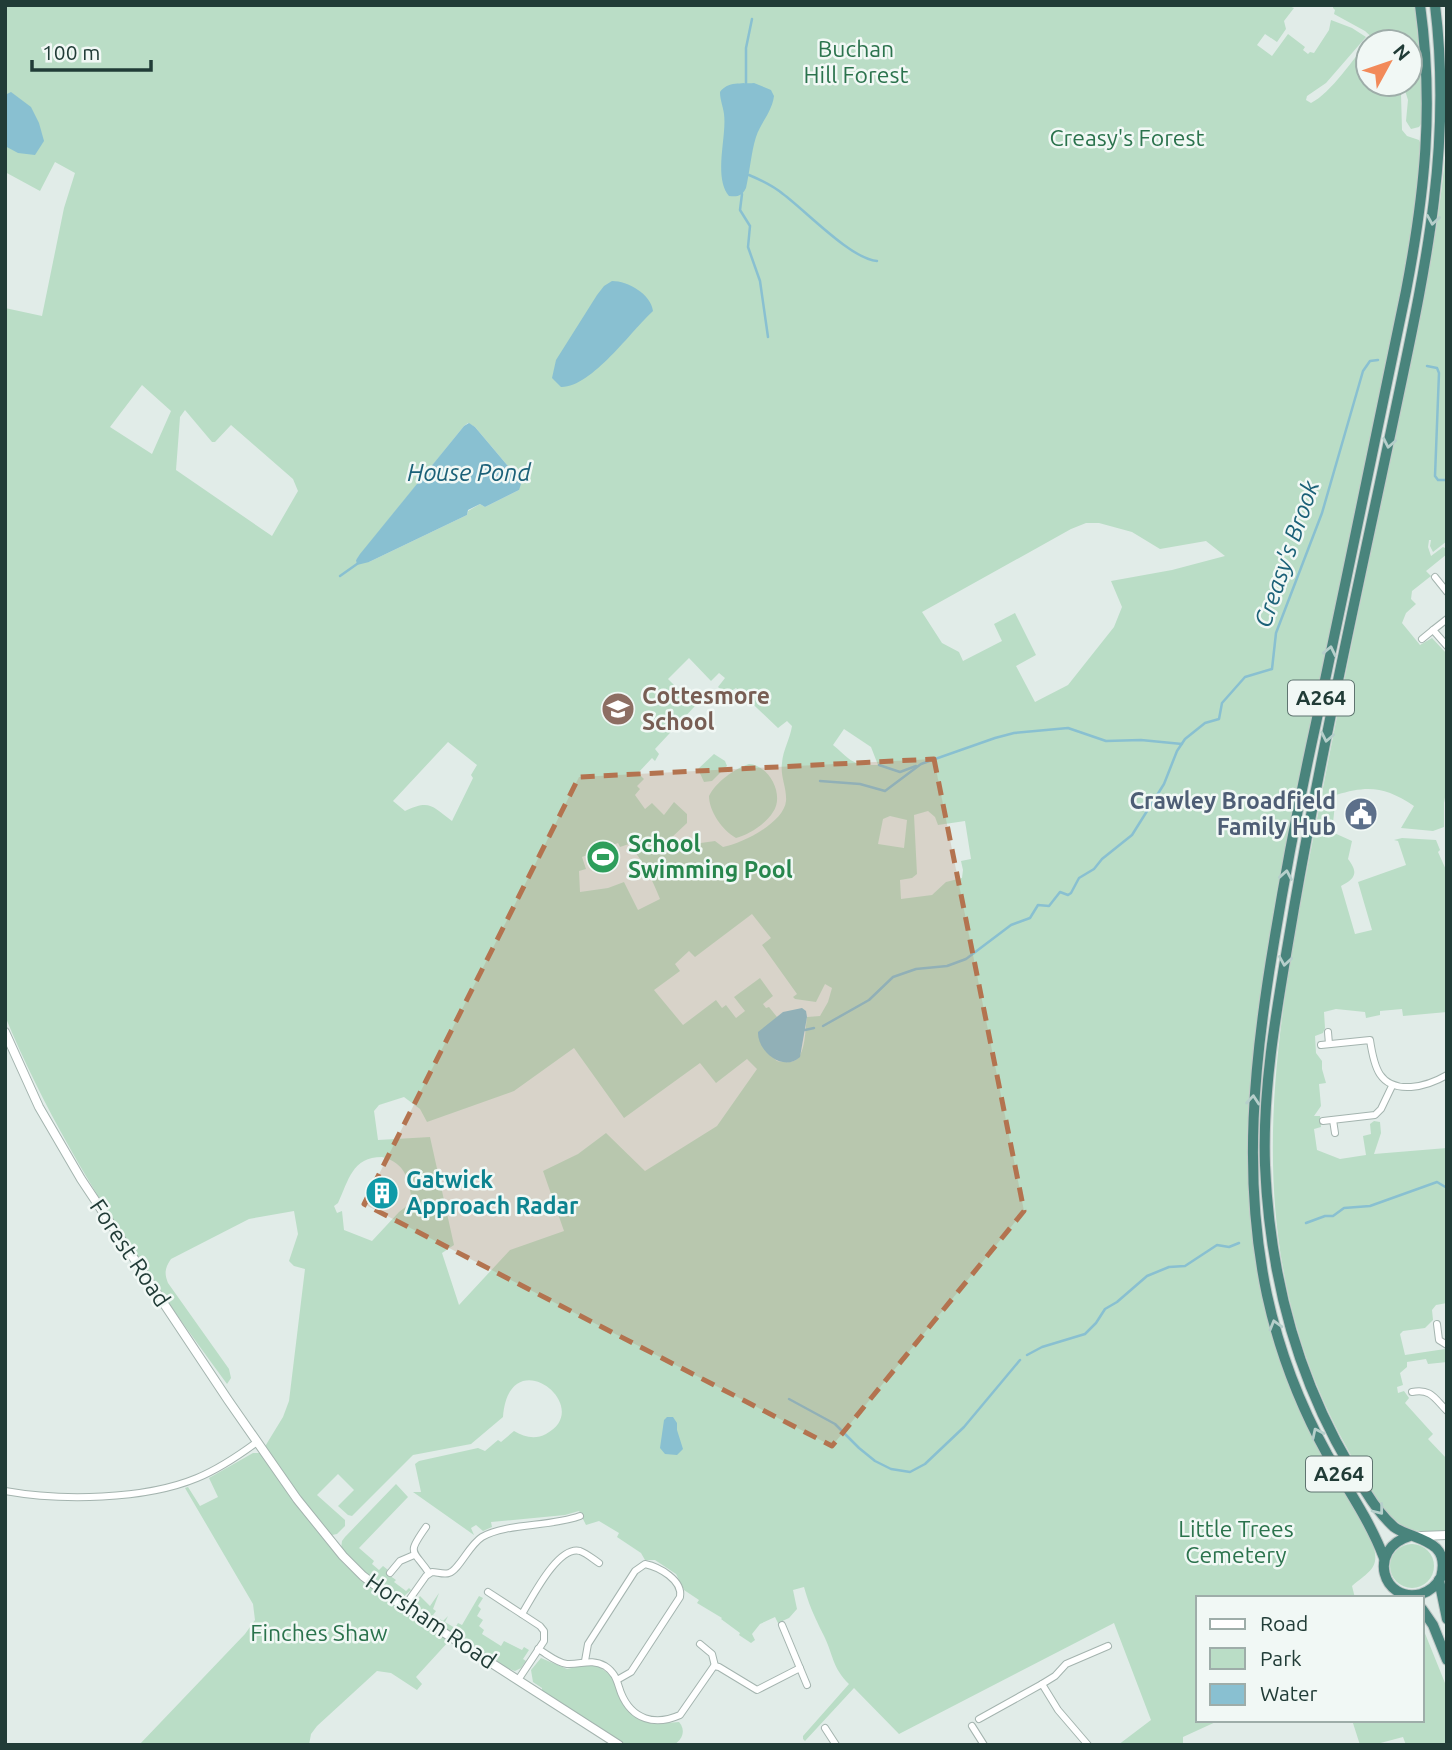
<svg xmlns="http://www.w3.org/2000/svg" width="1452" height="1750" font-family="Ubuntu,sans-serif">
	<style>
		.green { fill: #baddc6; fill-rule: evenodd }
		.water { fill: #89c0d1 }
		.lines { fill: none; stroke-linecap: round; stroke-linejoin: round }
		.stream { stroke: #89c0d1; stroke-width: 2.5 }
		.minor-casing { stroke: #a4b4af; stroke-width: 8 }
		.tertiary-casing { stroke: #a4b4af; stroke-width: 10 }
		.trunk-casing { stroke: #c1c8c7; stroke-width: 12 }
		.minor { stroke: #fff; stroke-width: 6 }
		.tertiary { stroke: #fff; stroke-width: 8 }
		.trunk { stroke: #49847c; stroke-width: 10 }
		.oneway { stroke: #b6cfcb }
		.marked { fill: #b3734f; fill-opacity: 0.2; stroke: #b3734f; stroke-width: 5; stroke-dasharray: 14 9; stroke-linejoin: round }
		.labels { text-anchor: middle; stroke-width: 5; stroke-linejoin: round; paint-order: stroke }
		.shield { fill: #f1f8f5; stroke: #5f7470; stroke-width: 2 }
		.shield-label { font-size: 21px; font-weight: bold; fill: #213c37 }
		.park-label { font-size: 23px; fill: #2b734d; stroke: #f1f8f5 }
		.education-label { font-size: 23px; font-weight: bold; fill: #785e54; stroke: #f1f8f5; text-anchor: start }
		.service-label { font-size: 23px; font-weight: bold; fill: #4e5e75; stroke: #f1f8f5; text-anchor: end }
		.leisure-label { font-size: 23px; font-weight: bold; fill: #27864d; stroke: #f1f8f5; text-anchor: start }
		.culture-label { font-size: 23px; font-weight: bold; fill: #0d838f; stroke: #f1f8f5; text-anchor: start }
		.street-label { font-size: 23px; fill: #213c37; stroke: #f1f8f5 }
		.water-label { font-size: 24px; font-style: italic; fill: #1b6178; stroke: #f1f8f5 }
	</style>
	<rect width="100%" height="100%" fill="#e1ece8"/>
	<g class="green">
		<path d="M5,5h1281l8,3 -10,13 2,8 -9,13 -12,-8 -8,11 15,11 16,-22 17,13 -2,3 5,4 2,-2 4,1 15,-23 2,-10 21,8 14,9 -40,46 -19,13 -1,4 5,3c20,-10 43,-45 58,-63l2,2h-3v42h29l4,10 1,36 5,6 12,4 3,7 -4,43 -12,75 -95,458 -49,264 -12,101 -3,50 4,91 19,97 102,215c9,27 -1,29 -20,45l3,12h-157v122h22l-37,17v8h-65l33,-25 -37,-97 -215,111 -45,-46 -49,53 -2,-2v-3l46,-52c-17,-16 -16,-31 -26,-50 -9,-19 -13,-26 -19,-47l-11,3 4,19 -8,9 -11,5 -3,-6 -15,7 -8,10 3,6 -4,3 -12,-8 1,-2 -19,-14 1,-1 -25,-15 2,-3 -15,-10 -8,-16 -21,-14h-10l-4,-7 -24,-16 2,-4 -20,-12 -13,4 -7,-14 -14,4 -74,7 1,5 -9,4 -7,-6 -5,3 3,7 -61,-43h8l-6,-28 4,-3 59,-13 7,3 13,-11 3,2 13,-11c10,6 21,9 32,3 51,-27 -37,-96 -43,-17l-32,27 -58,11 -61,61 -4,-1 -10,-9 16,-16 -16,-16 -21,21 28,25v6l-8,8 -5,1 -7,-4 -4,4 23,29 21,19 84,58 -33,36 6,7 -5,6 -26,-17 -14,-2 -60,55 -6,8 -2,11h-170l106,-111 10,-14 -2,-16 -68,-116 3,-1 12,19 18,-9 -9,-19 44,-25h8l22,-36 6,-16 16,-132 -11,-3 -5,-5 9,-27 -4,-23 -45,8 -78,40c-6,9 -7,14 -3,24l61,86 2,9 -4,6c-85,-115 -167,-235 -222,-368v-708l37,8 22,-108 11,-35 -20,-11 -15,29 -35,-19zM142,385l29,26 -19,43 -42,-27zM185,410l27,32h3l16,-17 62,54 5,12 -26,45 -96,-66 4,-53zM468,423l7,4 43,51 1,12 -34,17 -5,-3 -12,7 -1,4 -98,47 -13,-2 108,-134zM1086,523h13l33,9 28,17 46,-8 19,15 -53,14 -61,11 11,26 -8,20 -46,58 -33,17 -19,-36 20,-11 -21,-42 -21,11 8,17 -39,20 -4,-9 -17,-9 -20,-31 149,-83zM689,658l22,23 8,-8 6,5 -7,9 8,7 10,-6 42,40 9,-7 5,5c-2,13 -9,24 -10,37 -2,13 5,25 4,38 -2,22 -45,43 -63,46l-8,-6 -43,6 -3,-7 18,-17v-9l-13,-12 -10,13 -12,-12 -7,6 -10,-14 5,-6 -3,-3 7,-7 -6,-6 14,-15 3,3 4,-7 -4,-5 40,-43 -27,-27zM844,729l27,18 7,18c-26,1 -26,-4 -45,-20zM448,742l29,23 -6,10 2,3 -21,43c-20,-15 -22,-22 -47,-10l-12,-10zM928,811l7,6 3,8 27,-4 6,38 -10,2 2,9 -1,8 -16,4 -14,13 -31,4 -1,-19 12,-2 5,-4 -3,-59zM890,816l17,4 -3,28 -26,-4 5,-25zM618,843l2,4 9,-3c14,17 23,35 31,55l-22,11 -14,-28 -16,6 -28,4 -1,-21 7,-2 -4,-12zM752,914l19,24 -9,7 35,49 -4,3 2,2 21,3 9,-18 7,4 -4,14 -8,14 -13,1c-2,11 -1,39 -13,44 -4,2 -12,1 -17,0l-9,-8 9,-36 -8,-10 -3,1 -3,-4 10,-8 -13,-18 -26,19 11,14 -9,7 -10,-13 -4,3 -6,-8 -33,25 -29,-35 26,-19 -5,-7 14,-13 6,6zM574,1048l50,70 76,-55 16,20 31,-24 10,10 -40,57 -72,45 -39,-38 -28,21 -35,17 21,60 -54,19 -51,55 -17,-52 12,-8 -24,-108 -52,3 -4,-29 5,-6 25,-8 16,12 7,13 87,-31zM382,1157c24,6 27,23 30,45l-13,10 -27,29 -28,-11 -2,-19 -5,2 -3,-7 4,-3c11,-23 14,-46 44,-46z"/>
		<path d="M1333,5h82l7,76 -1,43 -2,3 -8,2 -5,-8 2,-21 -5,-16h7v-42h-33l-12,-11 -31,-17 1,-4 -2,-2z"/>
		<path d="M1447,136v405l-14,11 -3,-6 1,-6h-2l-1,7 3,9 12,-9 4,2v5l-21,17 5,5 -19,15 -1,8 5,5 -10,9 -4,10 18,22 12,-7 15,16v132l-3,17v24l-11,4 -32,-3 13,-22c-29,-19 -45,-21 -78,-11l-4,37 20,9 -4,18c11,14 7,20 -7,27l14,48 17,-4 -14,-48 48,-17 -8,-24 -4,-1 8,-2 34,2 4,10 -2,2 9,20v140l-44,4 -1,-7 -22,2v4l-14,3 -1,-6 -29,-3 -12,3 1,16 -2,5 -8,3 1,17 6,8v8l4,14 -7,1 2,22 -7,10h6l1,11 -7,2 3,21 23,9 26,-4 -3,-19 8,-2 -1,-10 4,-3 6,1 1,11 -7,21 73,-6v155l-11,2 -4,5 1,10 -8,8 -22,3 -3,3 5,21 40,-6 2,13 -19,2 -2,-5 -19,3v5l-7,6 3,12 -6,2 1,6 6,-2 5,7 -4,5 28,31 -5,5 19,20v72c-12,0 -26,2 -37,-2 -26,-8 -51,-59 -63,-81 -116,-210 -72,-417 -28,-639 23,-122 49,-244 75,-365 21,-102 45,-204 53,-308z"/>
		<path d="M714,754l11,7 2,5 -15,15 -8,1 -6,-13z"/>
		<path d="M749,764c20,1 36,31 24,48 -7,12 -25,23 -37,26 -14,-8 -27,-27 -27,-42 7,-14 25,-27 40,-32z"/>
		<path d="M396,1484l12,13 -49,51 15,13 -2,3 7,6 4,-4 5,4 -2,3 10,7 -2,2 12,9 3,-3 2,2 -9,8c-25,-12 -40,-28 -61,-49l1,-8 3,-4z"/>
		<circle cx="1412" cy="1566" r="22"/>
		<path d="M439,1593l-6,16 3,2 -3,4 10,6 5,-5 -3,6 10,6 3,-5 4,2 17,-29 4,2 -5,8 3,3 -4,7 6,4 -4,6 5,4 -2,4 19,12 3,-5 18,9 2,-3 5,3 -6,9 3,2 -5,7 -6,3 -8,-3 -91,-58v-9l4,-5 10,10z"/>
		<path d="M1422,1626l25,62v57h-41l-3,-8 -30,8h-13l-8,-25h70z"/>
		<path d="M541,1658l26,11 24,-5 8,3 13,9 19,36 10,8 12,4 26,-2c7,8 4,17 -5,23h-47l-85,-54v-3l-9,-6 -2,-12z"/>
	</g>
	<g class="water">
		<path d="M754,83l17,7 3,6c-2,16 -13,26 -18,41 -5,16 -6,34 -10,51 -4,8 -8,9 -17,8 -16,-19 -2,-59 -5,-82 -1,-8 -4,-14 -4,-22 8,-11 21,-8 34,-9z"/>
		<path d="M11,92l20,15 8,16 5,18 -9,14 -17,-2 -13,-7v-51z"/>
		<path d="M612,281c16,0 39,13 41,30 -21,19 -62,77 -92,76l-9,-9 4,-18 41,-65 7,-9z"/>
		<path d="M469,423l6,4 43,51 3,6 -2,6 -34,17 -5,-3 -12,6 -1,5 -98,47 -12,3 -1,-5 4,-6 104,-128z"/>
		<path d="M802,1008l4,3 1,6 -7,40c-17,16 -43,-6 -42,-25l25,-20z"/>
		<path d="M667,1417h6l4,6v7l6,19 -6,6 -12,-1 -5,-6 4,-28z"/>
	</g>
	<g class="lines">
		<g class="stream">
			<path d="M746,83v-35l6,-29"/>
			<path d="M749,175c12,5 23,10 34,19 23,17 68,65 94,67"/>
			<path d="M742,194l-2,16 10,16 -2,21 12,34 8,56"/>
			<path d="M1427,366l10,2 2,5 -4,103 3,4h9"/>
			<path d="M340,576l17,-12"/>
			<path d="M879,765l21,7 16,-6"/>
			<path d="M820,781l40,3 25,7 36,-27 74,-26 19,-5 54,-5 38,13 35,-1 41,4"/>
			<path d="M823,1026l46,-26 24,-23 23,-8 31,-3 19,-7 45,-34 19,-7 8,-13 11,1 11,-14 8,3 3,-2 8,-15 15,-9 8,-10 30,-24 32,-51 13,-33 8,-12 20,-16 14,-4 3,-16 23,-26 27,-8 4,-36 46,-120 41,-142 7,-10 8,-1"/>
			<path d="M805,1030l9,-2"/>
			<path d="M1306,1223l19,-7h8l11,-8 26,-2 67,-24 10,6"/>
			<path d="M1027,1355l15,-8 43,-13 11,-11 9,-14 12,-7 30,-26 22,-9 16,-1 32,-21 12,2 10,-4"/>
			<path d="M789,1399l46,25 24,24 16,13 16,8 19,3 15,-8 39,-37 56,-67"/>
		</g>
		<defs>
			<g id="minor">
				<path d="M1435,577l12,15"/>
				<path d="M1447,619l-14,11 14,16"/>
				<path d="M1422,639l11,-9"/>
				<path d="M1328,1032l1,12"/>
				<path d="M1321,1045l49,-5c4,27 9,49 41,47 13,-1 24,-5 36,-12"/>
				<path d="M1333,1120l2,13"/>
				<path d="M1323,1121l52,-6 6,-6 11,-23"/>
				<path d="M1437,1324l2,16 8,5"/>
				<path d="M1412,1392c19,-4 23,7 35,19"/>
				<path d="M5,1491c56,10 139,9 192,-13 22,-9 41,-22 60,-36"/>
				<path d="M426,1527c-20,28 -13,22 3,46"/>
				<path d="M390,1573l10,-12 14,-6"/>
				<path d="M488,1592l52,34 4,5v10l-26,39"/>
				<path d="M404,1607l22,-31 6,-4c5,0 12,3 17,1 10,-3 20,-28 33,-36 24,-14 68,-10 98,-21"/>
				<path d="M522,1614c10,-16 36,-69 58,-63 6,2 13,8 19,12"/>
				<path d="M782,1625l25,60"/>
				<path d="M700,1644l12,10 3,12"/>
				<path d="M538,1649c9,5 19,14 29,15 14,1 24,-6 38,2 11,7 12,16 16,27 11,27 34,33 59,22l34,-49 5,1 38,23 43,-22"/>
				<path d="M585,1661l3,-17 47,-73 10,-7c14,3 38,16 35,33l-49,75 -14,8"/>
				<path d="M1042,1684l13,-8 11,-12 42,-18"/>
				<path d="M979,1719l63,-35 16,26 30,35"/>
				<path d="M972,1726l12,19"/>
				<path d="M825,1728l11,17"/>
			</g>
			<g id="tertiary">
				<path d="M5,1032l34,75 42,72 147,221 69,99 46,57 20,20 41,31 215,138"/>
				<path d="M1421,1536l26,-1"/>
			</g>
			<g id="trunk">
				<path d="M1410,1536c-44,13 -27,68 11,58 9,-3 16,-9 20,-17 11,-39 -30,-37 -47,-50 -11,-10 -20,-22 -28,-35 -65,-98 -96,-210 -101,-327 -3,-86 15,-173 29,-257 30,-172 69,-343 105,-515 28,-132 53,-251 36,-388"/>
				<path d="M1384,1558c-14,-37 -37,-70 -57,-104 -27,-49 -48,-104 -60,-159 -25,-118 -13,-235 7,-353 12,-73 26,-146 42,-219 30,-144 61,-288 90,-432 19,-99 28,-185 14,-286"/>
				<path d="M1439,1580l8,39"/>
				<path d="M1422,1609l11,16 14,35"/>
			</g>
		</defs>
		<use href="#minor" class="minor-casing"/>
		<use href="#tertiary" class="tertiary-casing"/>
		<use href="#trunk" class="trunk-casing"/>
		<use href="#minor" class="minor"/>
		<use href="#tertiary" class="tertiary"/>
		<use href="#trunk" class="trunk"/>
	</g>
	<defs><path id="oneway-chevron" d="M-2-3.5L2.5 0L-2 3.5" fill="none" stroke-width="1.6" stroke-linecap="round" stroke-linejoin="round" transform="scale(1.75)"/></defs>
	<g class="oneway">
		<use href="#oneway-chevron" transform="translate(1433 220) rotate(99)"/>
		<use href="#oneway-chevron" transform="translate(1389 443) rotate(101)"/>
		<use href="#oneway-chevron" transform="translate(1330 651) rotate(-78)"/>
		<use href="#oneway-chevron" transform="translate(1327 737) rotate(101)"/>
		<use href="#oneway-chevron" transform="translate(1286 875) rotate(-80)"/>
		<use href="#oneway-chevron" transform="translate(1285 961) rotate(99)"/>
		<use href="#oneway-chevron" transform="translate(1253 1100) rotate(-85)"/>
		<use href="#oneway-chevron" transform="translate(1275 1325) rotate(-106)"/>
		<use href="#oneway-chevron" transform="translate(1317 1433) rotate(-116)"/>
		<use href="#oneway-chevron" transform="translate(1379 1510) rotate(52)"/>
	</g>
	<path class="marked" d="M934,759l90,452 -192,235 -468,-242 215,-427z"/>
	<defs>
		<symbol id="school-disc" viewBox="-11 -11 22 22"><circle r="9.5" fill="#8d6e63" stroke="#f1f8f5"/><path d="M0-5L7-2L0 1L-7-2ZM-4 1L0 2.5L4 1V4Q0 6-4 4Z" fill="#fff"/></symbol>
		<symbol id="civic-disc" viewBox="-11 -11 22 22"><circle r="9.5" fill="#5c6f8a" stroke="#f1f8f5"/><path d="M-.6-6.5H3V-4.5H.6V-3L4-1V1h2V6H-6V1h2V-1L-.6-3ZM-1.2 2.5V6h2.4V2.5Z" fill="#fff"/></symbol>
		<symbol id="stadium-disc" viewBox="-11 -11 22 22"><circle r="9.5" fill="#2e9e5b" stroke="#f1f8f5"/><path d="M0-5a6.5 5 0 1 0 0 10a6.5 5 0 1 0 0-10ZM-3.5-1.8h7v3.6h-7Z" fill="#fff"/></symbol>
		<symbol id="building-disc" viewBox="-11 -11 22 22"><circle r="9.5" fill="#0f9aa8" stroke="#f1f8f5"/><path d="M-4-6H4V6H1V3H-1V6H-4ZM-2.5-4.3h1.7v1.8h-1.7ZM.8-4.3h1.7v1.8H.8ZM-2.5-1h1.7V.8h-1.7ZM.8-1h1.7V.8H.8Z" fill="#fff"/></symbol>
	</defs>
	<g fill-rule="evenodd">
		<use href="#school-disc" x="599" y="690" width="38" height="38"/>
		<use href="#civic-disc" x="1342" y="795" width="38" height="38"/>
		<use href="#stadium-disc" x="584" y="838" width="38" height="38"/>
		<use href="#building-disc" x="363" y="1174" width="38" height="38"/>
	</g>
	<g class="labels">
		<g class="shield">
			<rect x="1288" y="680.5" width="66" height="35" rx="5"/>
			<rect x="1306" y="1456.5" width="66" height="35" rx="5"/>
		</g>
		<g class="shield-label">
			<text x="1321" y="705">A264</text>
			<text x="1339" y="1481">A264</text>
		</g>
		<g class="park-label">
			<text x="856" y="57">Buchan<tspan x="856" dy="26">Hill Forest</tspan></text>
			<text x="1127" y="146">Creasy's Forest</text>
			<text x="1236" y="1537">Little Trees<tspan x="1236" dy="26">Cemetery</tspan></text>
			<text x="319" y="1641">Finches Shaw</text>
		</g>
		<g class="education-label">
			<text x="642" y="704">Cottesmore<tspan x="642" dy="26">School</tspan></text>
		</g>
		<g class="service-label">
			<text x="1336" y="809">Crawley Broadfield<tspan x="1336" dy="26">Family Hub</tspan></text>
		</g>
		<g class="leisure-label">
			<text x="628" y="852">School<tspan x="628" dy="26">Swimming Pool</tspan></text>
		</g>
		<g class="culture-label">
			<text x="406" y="1188">Gatwick<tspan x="406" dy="26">Approach Radar</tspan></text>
		</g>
		<g class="street-label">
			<text transform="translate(130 1253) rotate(56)" y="8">Forest Road</text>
			<text transform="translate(431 1621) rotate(34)" y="8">Horsham Road</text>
		</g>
		<g class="water-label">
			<text x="469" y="481">House Pond</text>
			<text transform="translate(1287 554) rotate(-71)" y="8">Creasy's Brook</text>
		</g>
	</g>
	<rect width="1452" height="1750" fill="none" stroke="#213c37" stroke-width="14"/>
	<rect x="1196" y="1596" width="228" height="126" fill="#f1f8f5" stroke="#9eada9" stroke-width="2"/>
	<rect x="1210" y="1619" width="35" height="10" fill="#ffffff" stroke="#9eada9" stroke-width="2"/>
	<text x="1260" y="1631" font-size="21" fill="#213c37">Road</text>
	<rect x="1210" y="1648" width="35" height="21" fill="#baddc6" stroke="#9eada9" stroke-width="2"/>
	<text x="1260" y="1666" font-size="21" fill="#213c37">Park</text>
	<rect x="1210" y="1684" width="35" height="21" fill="#89c0d1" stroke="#9eada9" stroke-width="2"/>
	<text x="1260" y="1701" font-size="21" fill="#213c37">Water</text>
	<g transform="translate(1389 63) rotate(50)"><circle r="33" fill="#f1f8f5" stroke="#9eada9" stroke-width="2"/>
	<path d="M0-5L12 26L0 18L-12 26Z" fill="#f28a59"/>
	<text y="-10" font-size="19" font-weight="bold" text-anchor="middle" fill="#213c37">N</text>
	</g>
	<path d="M32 60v10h119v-10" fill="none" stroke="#213c37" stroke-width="3.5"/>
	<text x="42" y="60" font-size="21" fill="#213c37" stroke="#f1f8f5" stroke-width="5" paint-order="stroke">100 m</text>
</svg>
